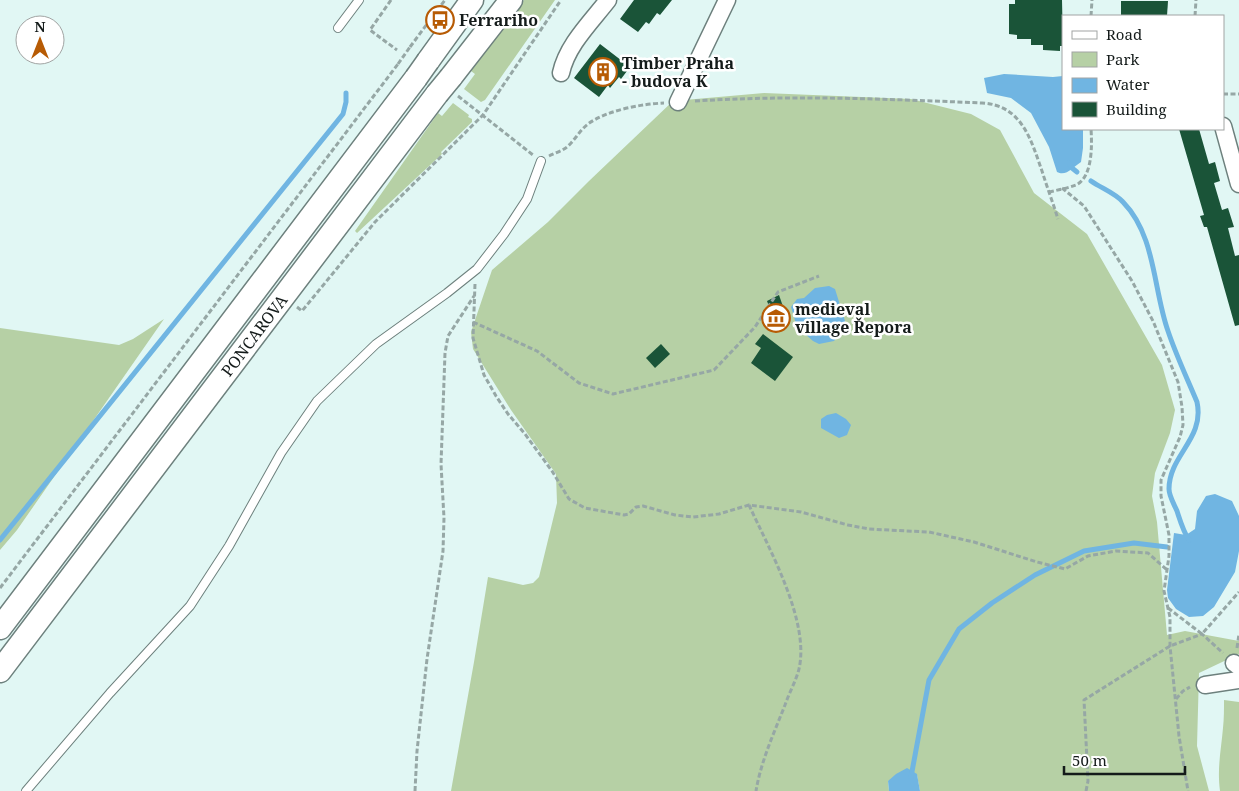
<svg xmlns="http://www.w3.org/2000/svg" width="1239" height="791" font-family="'Noto Serif',serif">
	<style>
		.green { fill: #b6d0a5 }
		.water { fill: #70b5e2 }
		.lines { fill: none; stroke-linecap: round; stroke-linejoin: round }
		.stream { stroke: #70b5e2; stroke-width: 5 }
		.building { fill: #1a5438 }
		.lane-casing { stroke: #6d807d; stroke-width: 10 }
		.street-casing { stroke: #6d807d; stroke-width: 19 }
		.secondary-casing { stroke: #6d807d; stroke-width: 25 }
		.path { stroke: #96a7a5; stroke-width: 3; stroke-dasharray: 5 2.5; stroke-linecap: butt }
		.lane { stroke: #fff; stroke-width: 8 }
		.street { stroke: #fff; stroke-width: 16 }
		.secondary { stroke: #fff; stroke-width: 22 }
		.secondary-bridge-casing { stroke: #6d807d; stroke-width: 25; stroke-linecap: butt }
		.path-bridge { stroke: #96a7a5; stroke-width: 3; stroke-dasharray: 5 2.5; stroke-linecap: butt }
		.secondary-bridge { stroke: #fff; stroke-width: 22 }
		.labels { text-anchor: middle; stroke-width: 5; stroke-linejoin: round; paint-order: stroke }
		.poi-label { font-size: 16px; font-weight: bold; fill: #141b1a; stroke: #fff; text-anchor: start }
		.street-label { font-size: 16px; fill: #141b1a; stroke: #fff }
	</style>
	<rect width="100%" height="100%" fill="#e1f7f4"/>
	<g class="green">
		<path d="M524,0h31l-70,100 -4,2 -17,-13 11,-15 -4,-3z"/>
		<path d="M764,93l147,6 60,15 29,16 34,63 53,41 75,131 13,45 -5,23 -15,40 -3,23 5,26 10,113 18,-4 54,10v13l-40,19 -2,73 12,45h-289l-3,-16 -29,6 1,10h-438l23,-129 14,-85 35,8 10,-2 6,-6 18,-74 -1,-29 -45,-64 -38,-61 -2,-17 21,-62 56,-48 41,-41 84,-80z"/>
		<path d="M453,103l16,12 -1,2 4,2v3l-31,30 1,2 -85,79 -2,-2 83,-118 4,3z"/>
		<path d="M164,319l-147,211 -17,20v-222l119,17 14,-6z"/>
		<path d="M1224,700l15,2v89h-19c-3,-23 1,-40 3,-63 1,-9 1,-19 1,-28z"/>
	</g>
	<g class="water">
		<path d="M1004,74l49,3 10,-1v53h19l1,1v18l-2,14c-8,5 -15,15 -24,10l-8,-25 -18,-34 -20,-15 -24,-5 -3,-15z"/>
		<path d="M829,286l6,3 10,32 -5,13 -6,7 -15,3 -6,-3 -16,-14 -6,-20 6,-8 7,-1 11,-10z"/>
		<path d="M836,413l10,6 5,6 -4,10 -8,3 -18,-10v-9l6,-4z"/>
		<path d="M1215,494l17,7 7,15v35l-4,21 -21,35 -11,9 -14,1 -13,-8 -8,-11 -1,-8 7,-57 12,2 9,-6 2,-18 9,-15z"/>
		<path d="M907,768l10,6 3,17h-31l-1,-10 8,-7z"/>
	</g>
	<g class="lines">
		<g class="stream">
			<path d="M1069,163l3,5 5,4"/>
			<path d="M1091,181c10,7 24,12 32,21 33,34 30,87 45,129 8,24 19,47 29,71 8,37 -28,53 -28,87 0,7 5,15 8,22 3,9 6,20 12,29"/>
			<path d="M0,540l343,-426 3,-12v-9"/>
			<path d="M911,777l18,-97 30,-51 33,-26 43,-28 49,-24 50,-8 33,4"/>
		</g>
	</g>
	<g class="building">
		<path d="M634,0h38l-12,15 -3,-2 -8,11 -3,-2 -8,10 -18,-13z"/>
		<path d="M1015,0h47l1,46h-3v5l-17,-1v-5h-12v-6h-14v-4l-8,-1v-30h6z"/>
		<path d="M1121,1h47l-1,15h-46z"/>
		<path d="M600,44l30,23 -9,12 -2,-2 -9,11 -2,-3 -9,12 -25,-19z"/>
		<path d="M1179,129h20l10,35 6,-2 5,19 -6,2 8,27 6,-2 6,19 -6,1 7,28 4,-1v70l-4,1 -28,-99h-3l-4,-11 4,-1z"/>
		<path d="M779,295l10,29 -12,4 -10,-27z"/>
		<path d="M763,334l30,23 -18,24 -24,-18 10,-15 -6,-4z"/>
		<path d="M661,344l9,10 -15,14 -9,-10z"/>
	</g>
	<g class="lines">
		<defs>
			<g id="lane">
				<path d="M338,28l21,-28"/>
				<path d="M26,791l84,-98 80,-87 39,-60 52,-93 36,-52 59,-57 71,-51 30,-24 27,-35 23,-35 14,-38"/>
			</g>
			<g id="street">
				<path d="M561,73c6,-28 30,-51 47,-73"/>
				<path d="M678,102l49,-102"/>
				<path d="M1223,126l16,58"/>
				<path d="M1234,663l5,4"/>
				<path d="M1205,685l34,-5"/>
			</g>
			<g id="secondary">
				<path d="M428,61l44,-61"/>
				<path d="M451,77l60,-77"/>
				<path d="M0,628l416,-550"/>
				<path id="s1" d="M0,671l437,-577"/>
			</g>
		</defs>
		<use href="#lane" class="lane-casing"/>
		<use href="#street" class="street-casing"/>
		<use href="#secondary" class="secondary-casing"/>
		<g class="path">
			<path d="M391,0l-21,30 27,20"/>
			<path d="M1091,16l1,-16"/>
			<path d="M1195,16l1,-16"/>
			<path d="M410,47l35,-47"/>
			<path d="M1223,94h16"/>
			<path d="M458,96l75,59"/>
			<path d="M695,101c96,-6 192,-2 287,2 40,2 49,37 60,68 5,16 11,32 16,48"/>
			<path d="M549,156c6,-3 13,-5 18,-9 8,-7 13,-17 21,-23 19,-14 54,-20 76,-21"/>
			<path d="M1062,188l22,18 48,75 21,40 25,61 4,25 1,18 -3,12 -19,43v16l8,39v21l-5,35 6,26v29l9,90 9,55"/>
			<path d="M1049,192c9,-2 19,-4 27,-7 17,-8 16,-41 15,-56"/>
			<path d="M475,284l-2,54 11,37 12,21 12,18 17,20 27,37 17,28 16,9 39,7 5,-1 7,-7 7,-1 32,9 18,2 26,-3 30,-9 52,7 47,13 21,4 60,3 45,10 63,20 28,7 23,-13 28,-5 32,2 19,17"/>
			<path d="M297,307l5,4 73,-89 108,-107 78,-115"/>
			<path d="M473,322l64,29 42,32 34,11 101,-24 41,-43 23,-35 41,-16"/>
			<path d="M749,505c20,44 61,116 50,164 -3,12 -10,24 -14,36 -11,28 -24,56 -29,86"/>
			<path d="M0,588l398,-524"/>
			<path d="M1168,608l34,26 37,-42"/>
			<path d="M1237,648l2,-14"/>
			<path d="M1176,699l7,-8 7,-4"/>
			<path d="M415,791l2,-40 10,-92 16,-108 1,-33 -3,-54 4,-111 3,-17 26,-40"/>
			<path d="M1086,791l2,-10 -4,-81 86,-54 32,-12 21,19"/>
		</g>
		<use href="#lane" class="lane"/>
		<use href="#street" class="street"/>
		<use href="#secondary" class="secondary"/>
		<defs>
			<g id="secondary-bridge">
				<path d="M416,78l12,-17"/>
				<path d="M437,94l14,-17"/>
			</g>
		</defs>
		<use href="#secondary-bridge" class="secondary-bridge-casing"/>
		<path class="path-bridge" d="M398,64l12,-17"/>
		<use href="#secondary-bridge" class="secondary-bridge"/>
	</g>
	<defs>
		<symbol id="bus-ring" viewBox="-11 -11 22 22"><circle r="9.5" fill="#fff" stroke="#b75b04" stroke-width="1.5"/><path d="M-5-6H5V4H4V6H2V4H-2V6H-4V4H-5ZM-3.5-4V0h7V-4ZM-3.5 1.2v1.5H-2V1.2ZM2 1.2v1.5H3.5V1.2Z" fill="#b75b04"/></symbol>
		<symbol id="building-ring" viewBox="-11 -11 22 22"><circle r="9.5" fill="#fff" stroke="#b75b04" stroke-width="1.5"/><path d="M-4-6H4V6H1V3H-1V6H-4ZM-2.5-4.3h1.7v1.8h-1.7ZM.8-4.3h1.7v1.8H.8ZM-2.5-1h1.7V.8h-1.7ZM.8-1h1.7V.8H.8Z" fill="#b75b04"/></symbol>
		<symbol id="museum-ring" viewBox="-11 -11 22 22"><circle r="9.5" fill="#fff" stroke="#b75b04" stroke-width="1.5"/><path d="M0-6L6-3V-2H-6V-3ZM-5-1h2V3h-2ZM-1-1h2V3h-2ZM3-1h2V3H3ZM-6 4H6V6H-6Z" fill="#b75b04"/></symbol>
	</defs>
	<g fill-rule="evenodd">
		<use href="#bus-ring" x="424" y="4" width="32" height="32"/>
		<use href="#building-ring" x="587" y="56" width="32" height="32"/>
		<use href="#museum-ring" x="760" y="302" width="32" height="32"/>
	</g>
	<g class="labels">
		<g class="poi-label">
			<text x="459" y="26">Ferrariho</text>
			<text x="622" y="69">Timber Praha<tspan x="622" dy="18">- budova K</tspan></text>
			<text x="795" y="315">medieval<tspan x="795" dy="18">village Řepora</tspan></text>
		</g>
		<g class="street-label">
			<text dy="6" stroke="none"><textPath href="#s1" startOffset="421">PONCAROVA</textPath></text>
		</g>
	</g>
	<rect x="1062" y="15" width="162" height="115" fill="#ffffff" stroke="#a1a4a3"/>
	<rect x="1072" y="31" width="25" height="8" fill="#ffffff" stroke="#a1a4a3"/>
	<text x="1106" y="40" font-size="15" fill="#141b1a">Road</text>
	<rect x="1072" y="52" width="25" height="15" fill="#b6d0a5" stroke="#a1a4a3"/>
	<text x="1106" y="65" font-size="15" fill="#141b1a">Park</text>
	<rect x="1072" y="78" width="25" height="15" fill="#70b5e2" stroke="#a1a4a3"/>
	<text x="1106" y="90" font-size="15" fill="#141b1a">Water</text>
	<rect x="1072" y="102" width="25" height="15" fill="#1a5438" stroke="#a1a4a3"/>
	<text x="1106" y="115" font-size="15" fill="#141b1a">Building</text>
	<g transform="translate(40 40)"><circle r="24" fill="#ffffff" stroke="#a1a4a3"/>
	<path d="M0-4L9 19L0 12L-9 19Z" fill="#b75b04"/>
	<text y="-8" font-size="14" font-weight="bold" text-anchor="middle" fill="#141b1a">N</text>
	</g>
	<path d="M1064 766v8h121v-8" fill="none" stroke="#141b1a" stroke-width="2.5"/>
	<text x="1072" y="766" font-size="15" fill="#141b1a" stroke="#ffffff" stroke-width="4" paint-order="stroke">50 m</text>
</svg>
